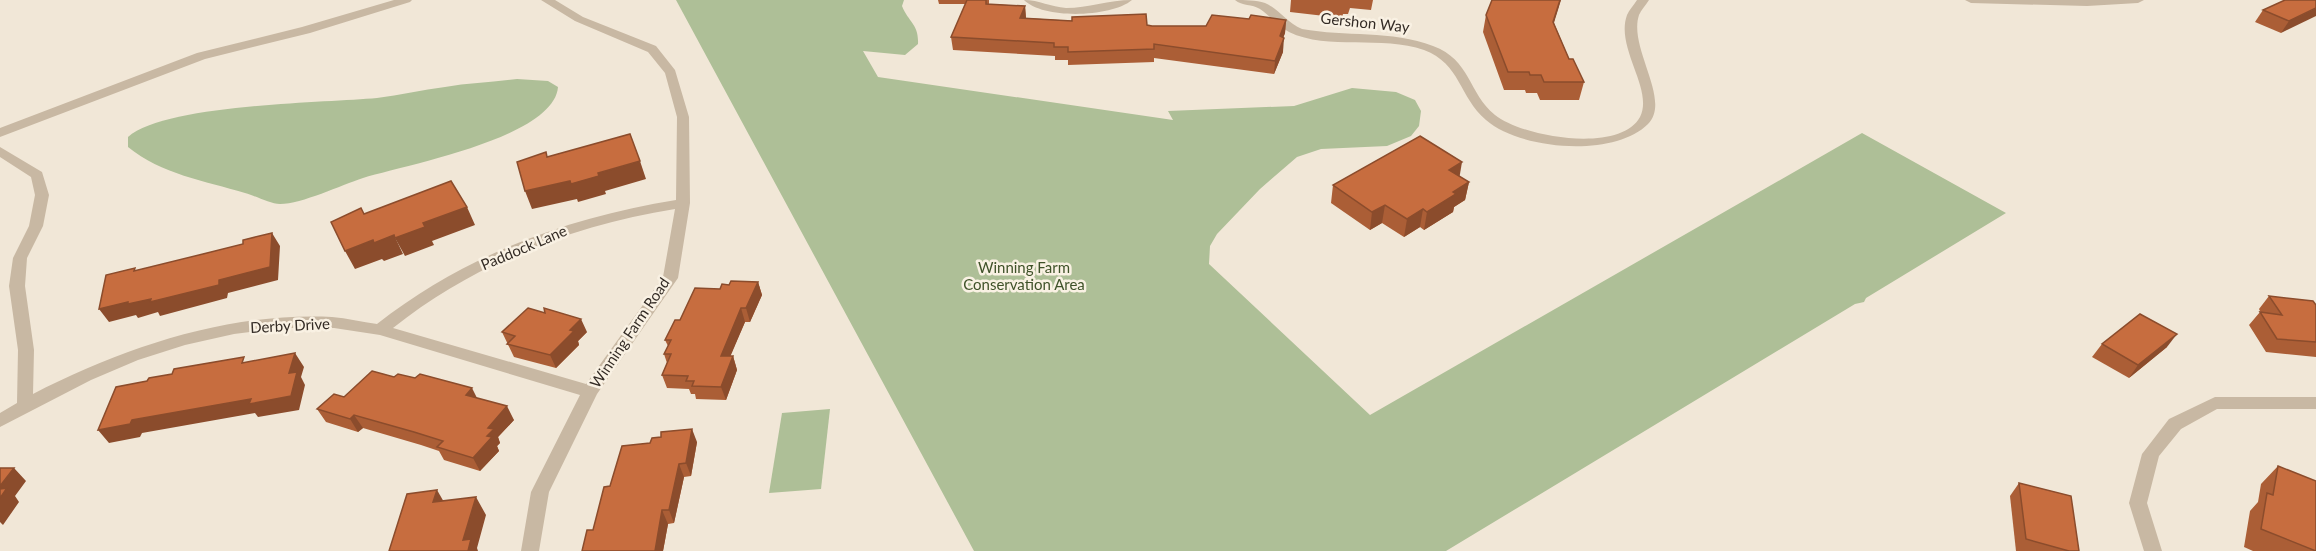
<svg xmlns="http://www.w3.org/2000/svg" width="2316" height="551" font-family="Lato,sans-serif">
	<style>
		.green { fill: #aebf97 }
		.lines { fill: none; stroke-linecap: round; stroke-linejoin: round }
		.minor { fill: #c8b8a3; fill-rule: evenodd }
		.wall { fill: #ab5e36 }
		.shaded-wall { fill: #8b4c2c }
		.building { fill: #c76d3f; stroke: #8b4c2c; stroke-width: 1.5 }
		.labels { text-anchor: middle; stroke-width: 5; stroke-linejoin: round; paint-order: stroke }
		.street-label { font-size: 15px; fill: #332b25; stroke: #f9f1e3 }
		.park-label { font-size: 15px; fill: #3f5229; stroke: #f9f1e3 }
	</style>
	<rect width="100%" height="100%" fill="#f1e7d7"/>
	<g class="green">
		<path d="M676,0h228l-2,6c7,17 17,18 16,38l-13,11 -42,-4 15,26 295,43 -5,-9 126,-5 58,-18 44,4 19,8 6,11 -2,15 -8,10 -24,10 -66,3 -24,8 -37,32 -43,45 -7,12 -1,18 161,151 492,-282 144,80 -140,85 -2,4 -9,2 -409,247h-472z"/>
		<path d="M517,79l31,2 10,6c-4,51 -153,78 -195,91 -22,7 -61,26 -83,26 -10,0 -24,-8 -35,-11 -40,-12 -84,-19 -117,-46v-10c37,-33 194,-34 249,-39 23,-3 45,-8 68,-11 24,-4 48,-5 72,-8z"/>
		<path d="M830,409l-9,80 -52,4 13,-80z"/>
	</g>
	<g class="lines">
		<g class="minor">
			<path d="M394,0h18l-2,2 -100,31 -105,26 -205,78v-9l197,-75 105,-26z"/>
			<path d="M541,0h14l28,17 73,29 19,24 14,47 1,86 -12,75 -81,116 -48,98 -10,59h-18l10,-59 49,-97 -200,-60 -46,-7h-50l-50,6 -49,11 -47,15 -47,20 -91,47v-14l17,-10 1,-53 -9,-64 4,-28 16,-32 6,-31 -4,-18 -31,-20v-10l42,25 7,23 -6,31 -16,32 -2,28 9,64 -1,44c92,-47 195,-82 299,-77 15,1 30,5 45,7 88,-69 189,-106 299,-124l1,-83 -12,-44 -17,-21 -73,-31zM675,209l-12,68 -77,107 -193,-56c82,-65 178,-102 282,-119z"/>
			<path d="M1024,0c15,0 27,7 42,8 22,0 43,-8 66,-8 -20,17 -88,20 -108,0z"/>
			<path d="M1235,0c10,0 21,0 30,3 14,6 22,20 37,26 43,8 90,1 131,17 38,14 35,47 62,69 27,22 125,39 145,2 14,-28 -25,-69 -13,-102 2,-5 7,-10 10,-15h12c-3,5 -8,10 -10,15 -11,33 33,85 9,109 -34,34 -128,26 -162,-4 -27,-23 -25,-56 -62,-70 -42,-15 -96,1 -135,-18 -11,-6 -19,-16 -29,-23 -8,-5 -18,-3 -25,-9z"/>
			<path d="M1965,0h179l-6,3 -51,3 -116,-3z"/>
			<path d="M2215,397h101v12h-99l-36,20 -22,27 -12,47 15,48h-18l-15,-48 13,-49 27,-35z"/>
		</g>
	</g>
	<g class="wall">
		<path d="M938,0h51v4l36,2 1,12 121,7 5,1h54l43,-7 37,1 -1,13 -2,5v14l-9,22 -120,-16v4l-86,3v-5h-13v-4l-102,-6 -2,-13 15,-33h-27z"/>
		<path d="M1291,0h82l-2,10 -21,-2 -2,6h-5l-1,4 -52,-6z"/>
		<path d="M2316,0l-35,33 -26,-11 8,-12z"/>
		<path d="M1486,15l68,8 15,36 15,23 -5,18h-39l-3,-7h-11l-1,-3h-21l-21,-58z"/>
		<path d="M1459,176l10,6 -4,18 -11,7 -1,5 -29,18 -4,-3 -16,10 -22,-14 -12,7 -39,-27 2,-18z"/>
		<path d="M758,282l4,13 -12,27h-5l-15,34h3l4,14 -11,30 -30,-1 -1,-5h-4l-2,-5 -22,-1 -5,-13 5,-12 -3,-9 4,-8 -3,-6 15,-20 40,-31 9,-4z"/>
		<path d="M2269,296l47,9v52l-50,-5 -17,-27 11,-13 1,1 -2,-4z"/>
		<path d="M502,332h85l-9,9 1,4 -23,23 -42,-11z"/>
		<path d="M2102,344l65,3 -38,31 -37,-21z"/>
		<path d="M477,398l37,22 -16,17 2,6 -3,3 2,5 -19,20 -36,-11 -5,-9 -18,-6 -58,-17 -5,4 -32,-10 -9,-13z"/>
		<path d="M697,442l-6,34 -7,1 -10,46 -6,1 -5,27h-81l11,-21 17,-44 40,-43z"/>
		<path d="M2278,466l38,85h-63l-9,-4 6,-36 8,-9 3,-18z"/>
		<path d="M2019,483l60,68h-63l-6,-55z"/>
	</g>
	<g class="shaded-wall">
		<path d="M1560,0h1l-12,39 4,-17z"/>
		<path d="M1025,6l1,13 -6,-1z"/>
		<path d="M2316,8v8l-35,17 8,-12z"/>
		<path d="M1286,20l-1,13 -6,16 1,-13z"/>
		<path d="M1284,38l-1,14 -9,22 1,-13z"/>
		<path d="M640,161l6,18 -41,12 1,3 -28,8 -1,-3 -45,10 -7,-18 45,-10z"/>
		<path d="M1462,162l-3,18 -10,-10z"/>
		<path d="M1469,182l-4,18 -11,7 -1,5 -29,18 3,-18 26,-20z"/>
		<path d="M1385,205l-3,18 -12,7 2,-18z"/>
		<path d="M467,207l8,18 -43,16 2,4 -29,11 -10,-18 28,-15z"/>
		<path d="M1423,209l-3,18 -16,10 3,-18z"/>
		<path d="M272,233l8,13 -2,34 -50,13 -1,5 -67,18 -2,-4 -20,6 -2,-3 -27,7 -10,-13z"/>
		<path d="M394,235l9,19 -19,7 -2,-2 -27,10 -10,-18 28,-11z"/>
		<path d="M758,282l4,13 -12,27 -4,-14z"/>
		<path d="M741,308l4,14 -20,47 -4,-13z"/>
		<path d="M581,319l6,13 -9,9 1,4 -23,23 -6,-13 20,-25z"/>
		<path d="M2177,334l-10,13 -38,31 9,-13z"/>
		<path d="M295,353l9,14 -3,10 4,8 -6,25 -41,7 -3,-4 -113,20 -2,4 -31,6 -11,-13 191,-57z"/>
		<path d="M733,356l4,14 -11,30 -5,-13z"/>
		<path d="M472,388l7,14 -13,-7z"/>
		<path d="M507,406l7,14 -16,17 2,6 -3,3 2,5 -19,20 -7,-13 14,-22 1,-8z"/>
		<path d="M354,415l9,13 -5,4 -8,-13z"/>
		<path d="M692,429l5,13 -6,34 -5,-13z"/>
		<path d="M679,464l5,13 -10,46 -5,-13z"/>
		<path d="M14,468l12,13 -11,15 4,6 -16,23 -3,-3v-36z"/>
		<path d="M437,490l11,19 -15,-7z"/>
		<path d="M476,497l10,18 -9,33 1,3h-10l-5,-11z"/>
		<path d="M662,510l6,14 -5,27h-8z"/>
	</g>
	<g class="building">
		<path d="M967,0h19v4l39,2 -5,12 52,3v-4l74,-3 1,11 5,1h54l6,-11 37,4 2,-4 35,5 -6,16 4,2 -9,23 -121,-17v5l-86,3v-5h-14v-4l-103,-6z"/>
		<path d="M1492,0h68l-7,22 16,37h4l11,23h-40l-3,-7h-11l-1,-3h-21l-22,-57z"/>
		<path d="M2285,0h31v8l-27,13 -26,-11z"/>
		<path d="M630,134l10,27 -42,12 1,3 -28,8 -1,-3 -45,10 -8,-29 29,-10 1,5z"/>
		<path d="M1420,136l42,26 -13,8 20,12 -16,10 3,2 -29,18 -4,-3 -16,10 -22,-14 -13,7 -39,-27z"/>
		<path d="M451,181l16,26 -44,16 2,4 -30,11 -1,-3 -20,8 -1,-3 -28,11 -14,-29 30,-14 3,6z"/>
		<path d="M272,233l-2,34 -51,13v5l-69,17 1,-3 -23,5v-2l-29,7 7,-34 29,-7 -1,3 73,-18 36,-9v-4z"/>
		<path d="M731,281l27,1 -12,26h-5l-20,48h12l-12,31 -29,-1 2,-5h-8l2,-5 -26,-1 9,-21h-7l7,-14h-6l10,-20h5l15,-32 25,1 2,-5 7,1z"/>
		<path d="M2269,296l44,5 3,4v37l-39,-3 -17,-27 22,3z"/>
		<path d="M528,308l17,5 -1,-5 37,11 -11,11 4,1 -24,24 -43,-11 8,-8 -13,-4z"/>
		<path d="M2140,314l37,20 -39,31 -36,-21z"/>
		<path d="M295,353l-6,20 8,-1 -6,24 -42,8 2,-5 -119,21 -2,4 -32,6 18,-43 31,-6 2,-3 23,-4 2,-5 70,-12 -2,6z"/>
		<path d="M372,371l22,6 4,-3 17,4 5,-4 52,14 -6,7 41,11 -19,22 6,1 -7,7 5,1 -19,21 -36,-11 6,-6 -29,-9 -60,-17 -4,4 -33,-10 17,-15 10,3z"/>
		<path d="M692,429l-6,34 -7,1 -10,46h-7l-7,41h-73l5,-21h6l11,-43 6,-1 12,-40 28,-3 2,-5 9,-1v-5z"/>
		<path d="M2278,466l38,15v70l-55,-22 6,-36 6,2z"/>
		<path d="M0,468h14l-14,18z"/>
		<path d="M2019,483l52,13 8,55h-10l-43,-12z"/>
		<path d="M7,488l-7,10v-9z"/>
		<path d="M437,490l-4,12 43,-5 -13,43 8,-1 -3,12h-79l18,-57z"/>
	</g>
	<g class="labels">
		<g class="street-label">
			<text transform="translate(1365 23) rotate(6)" y="5">Gershon Way</text>
			<text transform="translate(524 248) rotate(-23)" y="5">Paddock Lane</text>
			<text transform="translate(290 326) rotate(-3)" y="5">Derby Drive</text>
			<text transform="translate(630 333) rotate(-56)" y="5">Winning Farm Road</text>
		</g>
		<g class="park-label">
			<text x="1024" y="273">Winning Farm<tspan x="1024" dy="17">Conservation Area</tspan></text>
		</g>
	</g>
</svg>
